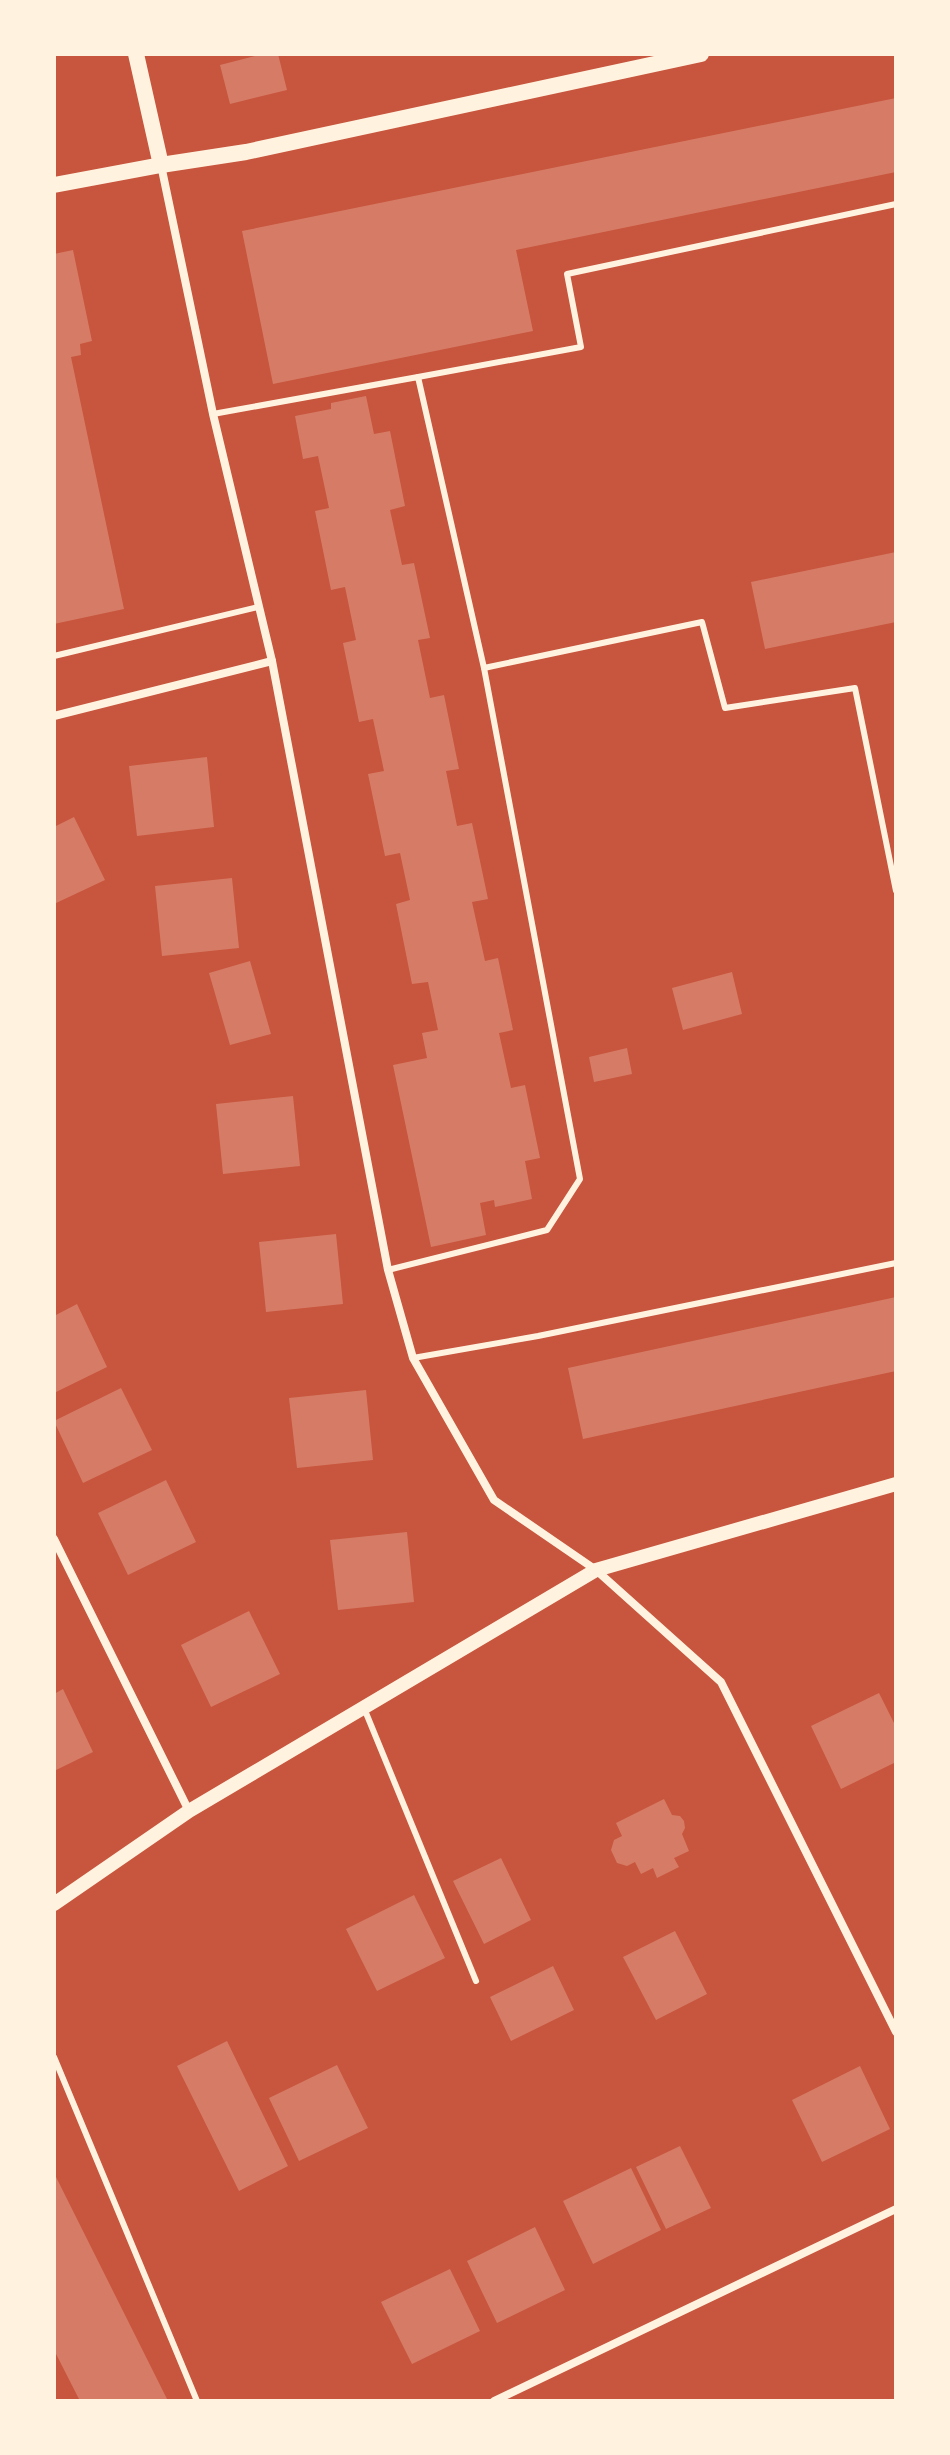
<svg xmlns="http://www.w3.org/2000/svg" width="950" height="2455" font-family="Roboto,sans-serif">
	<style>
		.building { fill: #d67c66 }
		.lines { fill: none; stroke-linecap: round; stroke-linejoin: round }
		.service { stroke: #fff3e0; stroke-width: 6 }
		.minor { stroke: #fff3e0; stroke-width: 8 }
		.tertiary { stroke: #fff3e0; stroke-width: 14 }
		.secondary { stroke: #fff3e0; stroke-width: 16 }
	</style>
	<rect width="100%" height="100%" fill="#c8553d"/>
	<g class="building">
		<path d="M263,54h15l9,36 -57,14 -10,-39z"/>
		<path d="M896,98v74l-380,78 17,81 -260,53 -31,-153z"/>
		<path d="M73,250l19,91 -12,3 1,11 -10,2 53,252 -70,15v-370z"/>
		<path d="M366,396l8,38 16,-3 15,75 -15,4 12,55 12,-2 16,75 -12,2 12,58 14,-3 15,74 -13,2 11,55 15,-3 16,76 -16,3 13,59 13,-3 15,72 -14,3 12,55 14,-3 15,73 -15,3 7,38 -37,8 -1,-7 -14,3 6,32 -55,12 -38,-182 34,-7 -5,-25 16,-3 -10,-48 -16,2 -16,-80 14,-4 -10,-47 -15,3 -17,-82 16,-3 -11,-52 -14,3 -16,-79 13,-3 -11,-53 -14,3 -16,-79 14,-3 -11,-52 -15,3 -8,-43 36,-7v-6z"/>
		<path d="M896,552v70l-131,27 -14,-67z"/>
		<path d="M207,757l7,70 -77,9 -8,-70z"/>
		<path d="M74,817l31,63 -51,24v-77z"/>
		<path d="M232,878l7,70 -77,8 -7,-70z"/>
		<path d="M250,961l21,73 -41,11 -21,-72z"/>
		<path d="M732,972l10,42 -59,16 -11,-42z"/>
		<path d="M627,1048l5,26 -38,8 -5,-25z"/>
		<path d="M293,1096l7,70 -77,8 -7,-70z"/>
		<path d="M336,1234l7,70 -77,8 -7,-70z"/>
		<path d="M896,1297v74l-313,68 -15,-71z"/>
		<path d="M77,1304l30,63 -53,26v-77z"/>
		<path d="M121,1388l31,62 -69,33 -29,-62z"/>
		<path d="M366,1390l7,70 -76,8 -8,-70z"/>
		<path d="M166,1480l30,62 -68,33 -30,-62z"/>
		<path d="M407,1532l7,70 -76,8 -8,-70z"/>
		<path d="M249,1611l31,63 -69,33 -30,-62z"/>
		<path d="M63,1689l30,63 -39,19v-77z"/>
		<path d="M879,1693l17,34v35l-55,27 -30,-63z"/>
		<path d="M664,1799l8,16 8,1 4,5 1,7 -3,6 7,17 -15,7 5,9 -22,11 -4,-10 -12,6 -6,-12 -8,4 -10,-3 -6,-13 3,-10 8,-4 -6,-13z"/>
		<path d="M501,1858l30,62 -47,24 -31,-63z"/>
		<path d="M414,1895l31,63 -68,33 -31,-62z"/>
		<path d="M675,1931l32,63 -51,26 -33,-63z"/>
		<path d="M553,1966l21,44 -63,31 -21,-44z"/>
		<path d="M227,2041l61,125 -49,25 -62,-125z"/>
		<path d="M337,2065l31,63 -69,33 -30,-63z"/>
		<path d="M860,2066l30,63 -68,33 -30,-62z"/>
		<path d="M680,2146l31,62 -45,21 -30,-62z"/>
		<path d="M631,2168l30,62 -68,34 -30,-63z"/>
		<path d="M54,2173l114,228h-88l-26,-51z"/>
		<path d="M535,2227l30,63 -68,33 -30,-62z"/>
		<path d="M450,2269l30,62 -68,33 -31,-62z"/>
	</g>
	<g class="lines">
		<g class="service">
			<path d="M418,377l163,-30 -14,-73 329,-70"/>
			<path d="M213,414l205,-37 66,291 218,-46 23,86 130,-20 41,203"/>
			<path d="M54,656l204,-49"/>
			<path d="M388,1270l159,-40 33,-51 -96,-511"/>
			<path d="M413,1358l125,-22 358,-73"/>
			<path d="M364,1708l112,273"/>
			<path d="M54,2057l143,344"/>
		</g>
		<g class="minor">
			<path d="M161,165l52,249 59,247 116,609 25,88 81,142 102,70 125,112 175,350"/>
			<path d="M54,716l218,-55"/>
			<path d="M54,1539l135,272"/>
			<path d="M494,2401l402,-192"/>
		</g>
		<path class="tertiary" d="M54,1904l135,-93 407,-241 300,-86"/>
		<g class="secondary">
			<path d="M136,54l25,111"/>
			<path d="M54,185l107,-20 85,-13 455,-98"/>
		</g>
	</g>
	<rect width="950" height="2455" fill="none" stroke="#fff3e0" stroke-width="112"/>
</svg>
